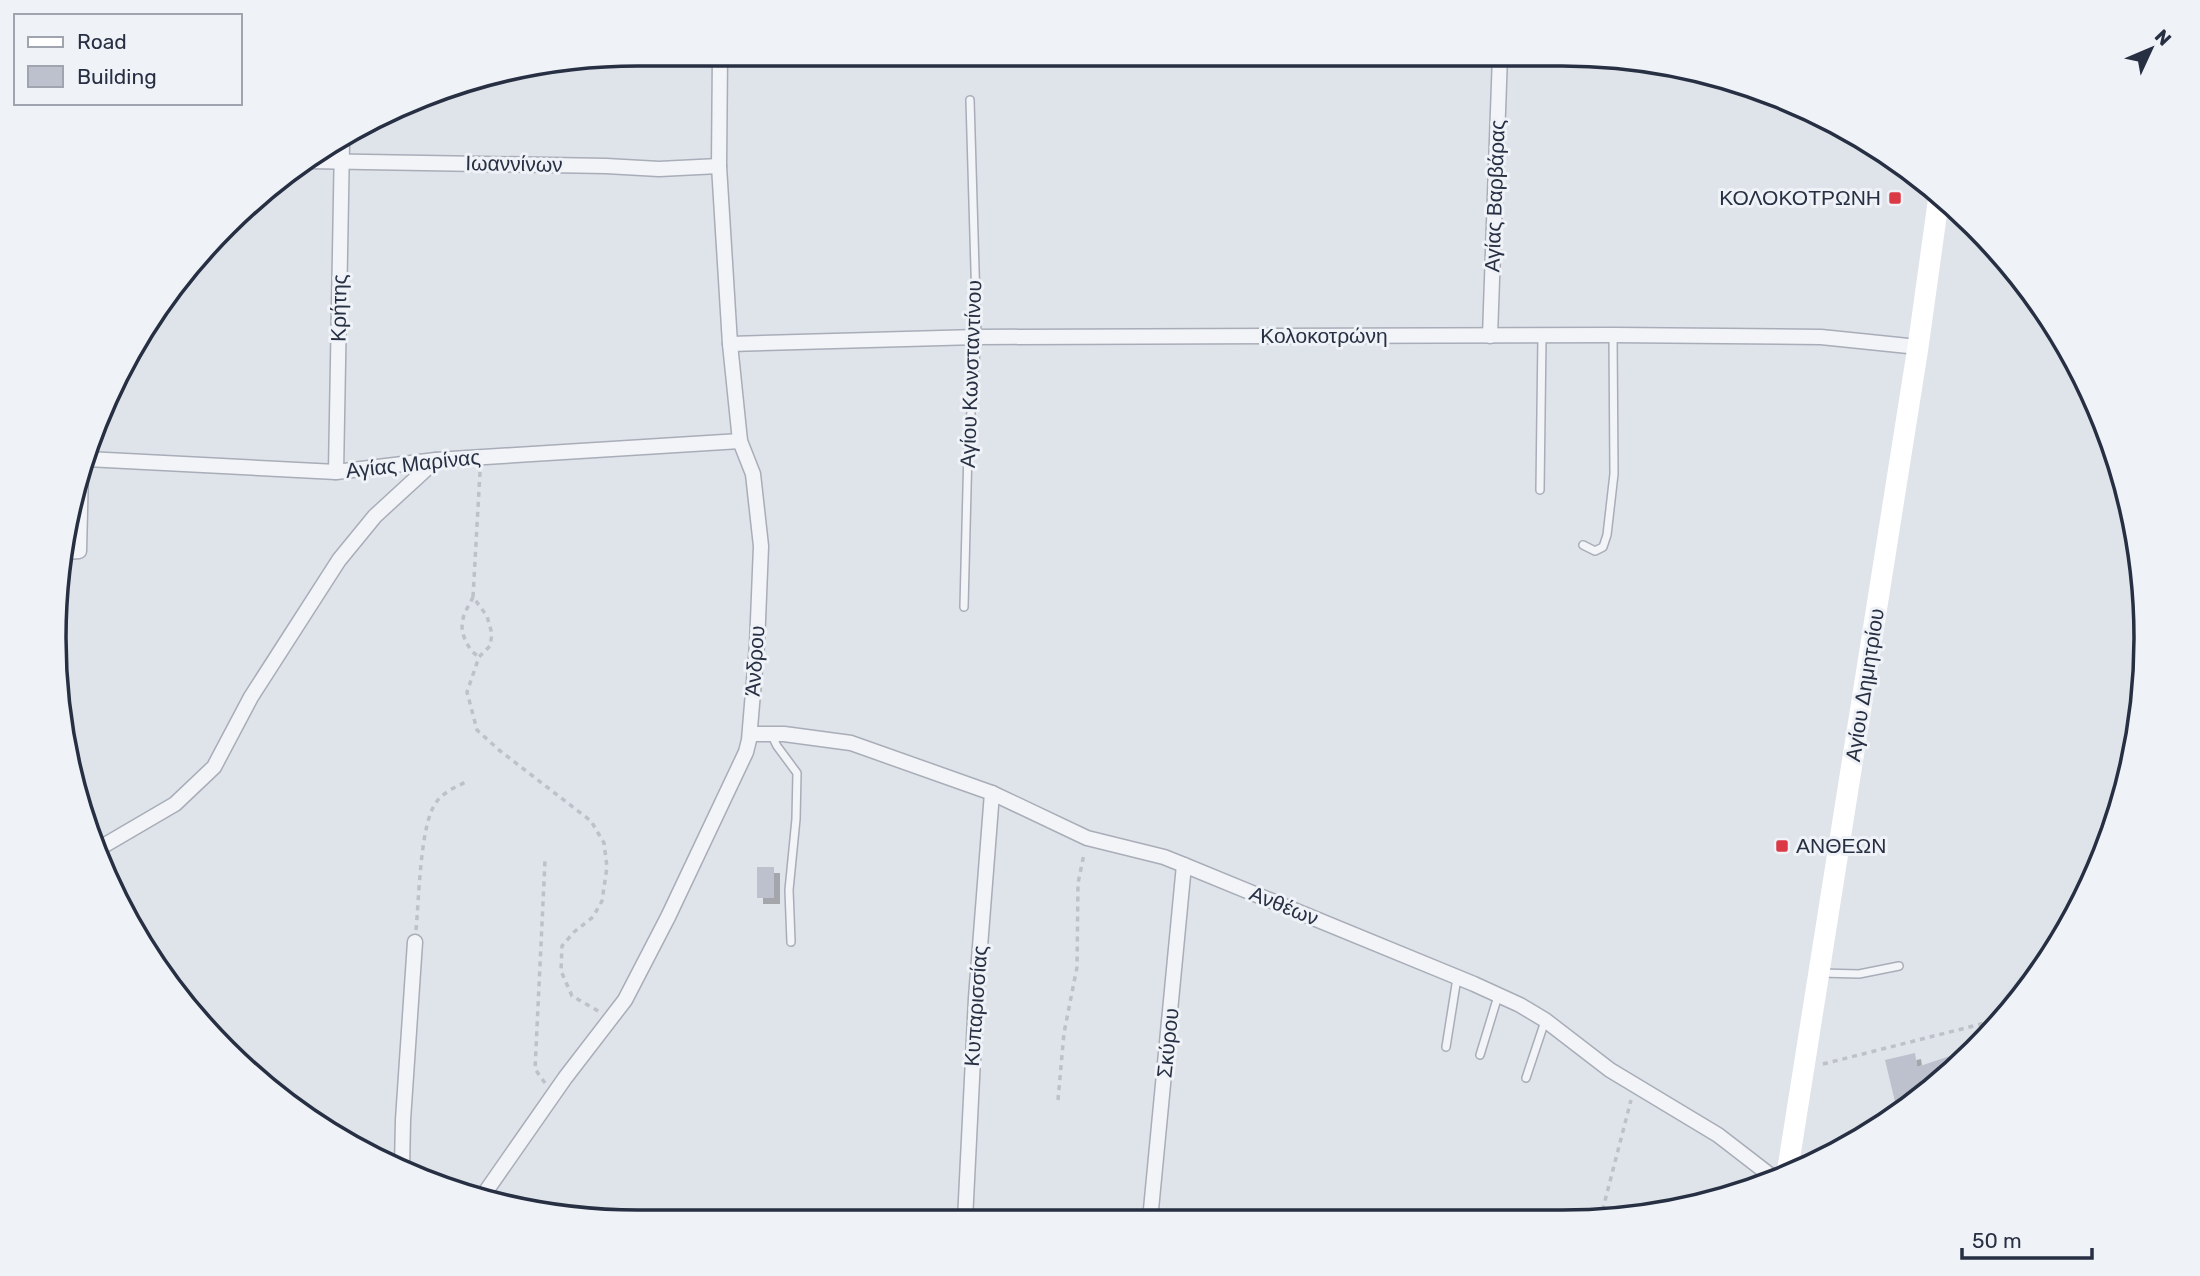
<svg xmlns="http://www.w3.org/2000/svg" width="2200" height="1276" font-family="Rubik,sans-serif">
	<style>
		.building { fill: #bcc1cd; filter: url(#shadow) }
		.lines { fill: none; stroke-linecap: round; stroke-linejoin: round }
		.lane-casing { stroke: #a8adb8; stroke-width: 10 }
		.street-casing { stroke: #a8adb8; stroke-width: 17 }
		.path { stroke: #bec1c9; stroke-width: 3.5; stroke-dasharray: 5 5; stroke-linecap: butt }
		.lane { stroke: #f3f4f8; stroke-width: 7 }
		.street { stroke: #f3f4f8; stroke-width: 14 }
		.secondary { stroke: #fff; stroke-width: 21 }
		.poi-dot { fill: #da3945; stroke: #eff2f7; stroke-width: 2.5 }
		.labels { text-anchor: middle; stroke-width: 6; stroke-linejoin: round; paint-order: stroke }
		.street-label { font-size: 21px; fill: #272f43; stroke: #eff2f7 }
		.poi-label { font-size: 21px; fill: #272f43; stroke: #eff2f7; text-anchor: end }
		.rim { fill: none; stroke: #272f43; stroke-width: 3.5 }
	</style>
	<defs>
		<filter id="shadow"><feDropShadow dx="6" dy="6" stdDeviation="0" flood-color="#0004"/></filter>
	</defs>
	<rect width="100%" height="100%" fill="#dfe3ea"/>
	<g class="building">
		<rect x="757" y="867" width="17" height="31"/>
		<path d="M1974,1048v3l-77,59 -12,-50 30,-7 2,14z"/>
	</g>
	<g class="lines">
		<defs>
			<g id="lane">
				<path d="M1540,490l2,-154"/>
				<path d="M1583,545l12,6 8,-4 4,-12 7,-61 -1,-139"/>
				<path d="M964,607l4,-158 9,-112 -7,-237"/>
				<path d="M772,736l5,10 20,27 -1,46 -7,71 2,52"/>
				<path d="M1821,973l38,1 40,-8"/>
				<path d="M1446,1047l11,-69"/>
				<path d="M1480,1055l18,-59"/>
				<path d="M1526,1078l19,-57"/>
			</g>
			<g id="street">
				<path d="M309,161l297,5 53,3 60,-3"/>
				<path d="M1490,336l10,-281"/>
				<path d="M730,344l247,-7 636,-2 208,2 97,10"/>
				<path d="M87,459l249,13 100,-12 304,-19"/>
				<path d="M336,472l6,-329"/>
				<path d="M66,552l13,-1 2,-80"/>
				<path d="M750,734h34l67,9 141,50 95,45 77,19 20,8 290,119 46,21 25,15 65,50 108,65 57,44"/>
				<path d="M98,849l77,-45 39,-37 37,-70 88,-137 36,-44 61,-56"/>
				<path d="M402,1167l1,-47 12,-178"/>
				<path d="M482,1197l83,-119 60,-78 43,-83 78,-165 3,-12 8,-95 4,-99 -8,-72 -13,-33 -10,-97 -11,-178 1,-112"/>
				<path d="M965,1220l11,-222 16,-205"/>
				<path d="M1150,1220l34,-355"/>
			</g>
		</defs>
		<use href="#lane" class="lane-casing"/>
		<use href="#street" class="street-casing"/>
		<g class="path">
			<path d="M480,472l-7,125 14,19 5,18 -2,12 -11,11 -12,35 10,38 22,20 92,71 13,22 3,24 -5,34 -9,16 -19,15 -12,14 -1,25 11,25 28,16"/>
			<path d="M473,597c-3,7 -9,15 -10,22 -4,13 5,31 15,37"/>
			<path d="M416,930c3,-30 4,-103 19,-126 7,-11 20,-17 31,-22"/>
			<path d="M1823,1064l178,-45"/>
			<path d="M545,1083l-10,-14 10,-208"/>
			<path d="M1058,1100l6,-67 13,-66 1,-84 6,-29"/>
			<path d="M1600,1220l31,-120"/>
		</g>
		<use href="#lane" class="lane"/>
		<use href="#street" class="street"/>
		<path class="secondary" d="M1787,1174l131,-827 21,-151"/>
	</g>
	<g class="poi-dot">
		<rect x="1888" y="191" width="14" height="14" rx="3.5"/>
		<rect x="1775" y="839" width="14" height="14" rx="3.5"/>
	</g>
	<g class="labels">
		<g class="street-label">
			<text transform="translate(514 164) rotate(1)" y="7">Ιωαννίνων</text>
			<text transform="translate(1495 196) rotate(-88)" y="7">Αγίας Βαρβάρας</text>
			<text transform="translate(339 308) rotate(-89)" y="7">Κρήτης</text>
			<text x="1324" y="343">Κολοκοτρώνη</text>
			<text transform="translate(971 374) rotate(-88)" y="7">Αγίου Κωνσταντίνου</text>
			<text transform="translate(413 464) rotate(-6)" y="7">Αγίας Μαρίνας</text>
			<text transform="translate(755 661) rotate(-86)" y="7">Άνδρου</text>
			<text transform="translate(1865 685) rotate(-81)" y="7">Αγίου Δημητρίου</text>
			<text transform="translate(1284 906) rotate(22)" y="7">Ανθέων</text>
			<text transform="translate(976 1006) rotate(-86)" y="7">Κυπαρισσίας</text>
			<text transform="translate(1168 1043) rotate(-84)" y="7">Σκύρου</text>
		</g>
		<g class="poi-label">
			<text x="1881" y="205">ΚΟΛΟΚΟΤΡΩΝΗ</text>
			<text x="1796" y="853" text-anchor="start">ΑΝΘΕΩΝ</text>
		</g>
	</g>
	<path d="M0 0H2200V1276H0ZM638 66H1562A572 572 0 0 1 2134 638V638A572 572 0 0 1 1562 1210H638A572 572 0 0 1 66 638V638A572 572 0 0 1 638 66Z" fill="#eff2f7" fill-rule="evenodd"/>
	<path class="rim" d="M638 66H1562A572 572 0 0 1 2134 638V638A572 572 0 0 1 1562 1210H638A572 572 0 0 1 66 638V638A572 572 0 0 1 638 66Z"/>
	<rect x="14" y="14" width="228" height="91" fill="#eff2f7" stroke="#9fa4af" stroke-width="2"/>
	<rect x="28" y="37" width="35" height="10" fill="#ffffff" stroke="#9fa4af" stroke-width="2"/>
	<text x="77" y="49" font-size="21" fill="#272f43">Road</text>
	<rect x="28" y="66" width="35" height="21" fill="#bcc1cd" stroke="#9fa4af" stroke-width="2"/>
	<text x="77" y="84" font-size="21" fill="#272f43">Building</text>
	<g transform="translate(2151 49) rotate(46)" stroke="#eff2f7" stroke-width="5" paint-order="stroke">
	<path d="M0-5L12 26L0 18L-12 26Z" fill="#272f43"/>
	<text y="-10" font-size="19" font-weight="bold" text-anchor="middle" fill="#272f43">N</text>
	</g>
	<path d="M1962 1248v10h130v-10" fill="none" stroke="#272f43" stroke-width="3.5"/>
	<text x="1972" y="1248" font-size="21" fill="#272f43" stroke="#eff2f7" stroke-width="5" paint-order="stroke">50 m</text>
</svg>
